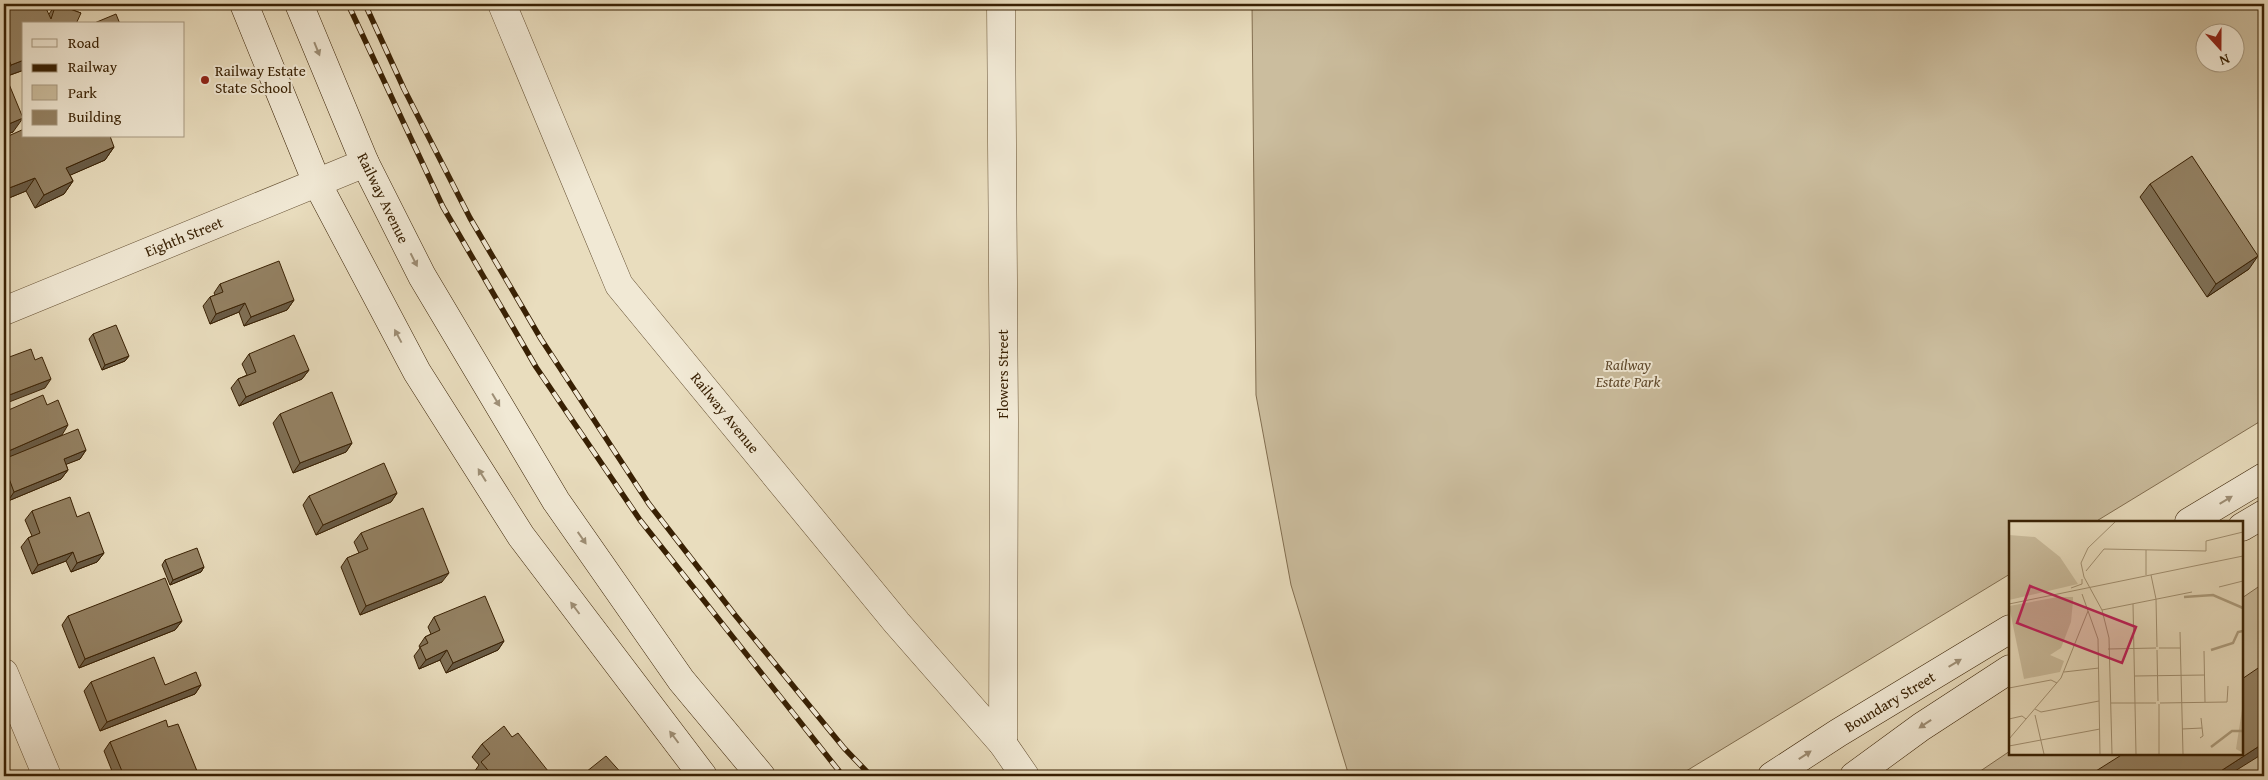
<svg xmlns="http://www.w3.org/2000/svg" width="2268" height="780" font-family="'Gentium Book Plus',serif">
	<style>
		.green { fill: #cbbd9e; stroke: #826e50; fill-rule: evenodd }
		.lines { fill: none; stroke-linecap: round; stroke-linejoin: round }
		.minor-casing { stroke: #644f32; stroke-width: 29 }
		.secondary-casing { stroke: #382003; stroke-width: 29 }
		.minor { stroke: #f1e9d5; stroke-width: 28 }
		.secondary { stroke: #f1e9d5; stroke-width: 28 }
		.rail-casing { stroke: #382003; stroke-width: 5.5 }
		.rail { stroke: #f1e9d5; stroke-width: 4; stroke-dasharray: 11; stroke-linecap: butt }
		.wall { fill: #7f7056; stroke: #382003 }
		.shaded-wall { fill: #685b46; stroke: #382003 }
		.building { fill: #948264; stroke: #382003 }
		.oneway { fill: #9e8f76 }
		.poi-dot { fill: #8f2418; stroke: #f1e9d5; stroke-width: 2 }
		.labels { text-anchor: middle; stroke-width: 4; stroke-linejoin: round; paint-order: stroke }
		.poi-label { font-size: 15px; fill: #382003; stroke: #f1e9d5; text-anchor: start }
		.street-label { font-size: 15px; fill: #382003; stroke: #f1e9d5 }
		.park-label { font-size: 15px; font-style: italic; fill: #5d472a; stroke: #f1e9d5 }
		.inset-river { fill: none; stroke: #ad9d7e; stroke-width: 2.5 }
		.inset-road { fill: none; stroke: #a29173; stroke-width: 1 }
		.view { fill: #c2185b; fill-opacity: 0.15; stroke: #c2185b; stroke-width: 2.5 }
		.inset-edge { fill: none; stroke: #382003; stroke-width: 2.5 }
	</style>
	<rect width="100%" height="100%" fill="#e9ddbe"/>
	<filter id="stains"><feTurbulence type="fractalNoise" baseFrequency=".004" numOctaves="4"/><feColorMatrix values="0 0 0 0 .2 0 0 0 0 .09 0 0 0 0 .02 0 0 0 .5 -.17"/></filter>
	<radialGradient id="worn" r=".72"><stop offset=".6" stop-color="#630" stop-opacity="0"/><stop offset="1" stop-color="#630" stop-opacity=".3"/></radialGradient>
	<g class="green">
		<path d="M1252,4h1012v415l-169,103h-85v52l-332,202h-329l-58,-191 -35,-190zM2206,32h30v30h-30z"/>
		<path d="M2264,583v193h-291l37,-25v3h232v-156z"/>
	</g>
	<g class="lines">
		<defs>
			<g id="minor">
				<path d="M502,4l117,281 278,338 106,121 22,32"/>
				<path d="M1001,4l3,415 -1,325"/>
				<path d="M4,311l361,-148"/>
				<path d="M4,673l43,103"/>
			</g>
			<g id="secondary">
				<path d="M244,4l73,179 100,189 104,164 182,240"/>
				<path d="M299,4l66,159 57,113 134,225 125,179 80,96"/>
				<path d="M2189,522l75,-45"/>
				<path d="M2242,527l22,-13"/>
				<path d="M1772,776l66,-43 172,-104"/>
				<path d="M1854,776l67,-49 89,-58"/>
			</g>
		</defs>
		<use href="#minor" class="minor-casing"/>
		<use href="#secondary" class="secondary-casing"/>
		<use href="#minor" class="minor"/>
		<use href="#secondary" class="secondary"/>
		<defs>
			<g id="rail">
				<path d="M348,4l95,203 93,160 104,153 203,256"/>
				<path d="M365,4l39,85 66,129 71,121 108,165 86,111 109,133 27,28"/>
			</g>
		</defs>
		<use href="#rail" class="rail-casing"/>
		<use href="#rail" class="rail"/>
	</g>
	<g class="wall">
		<path d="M4,4l45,10 7,-10 25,9 -57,57 -19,7 8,55 -9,3z"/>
		<path d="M4,138l110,9 -9,13 -35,15 3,6 -9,13 -29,14 -9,-17 -22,9z"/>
		<path d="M2150,184l99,85 -42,28 -67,-100z"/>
		<path d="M220,284l74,16 -7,10 -43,16 -5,-14 -29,12 -7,-18 7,-9 5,-2 -1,-2z"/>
		<path d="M93,334l36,22 -4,5 -23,9 -13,-31z"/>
		<path d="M249,354l60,16 -7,9 -63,27 -8,-18 7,-9 9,-4 -5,-11z"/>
		<path d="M47,405l15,30 -37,15h61l-6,9 -14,5 2,6 -7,9 -53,22 -4,-10v-79z"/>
		<path d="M280,414l72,29 -6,9 -53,21 -20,-50z"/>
		<path d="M397,493l-6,9 -75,33 -13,-30 6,-9z"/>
		<path d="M32,511l45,6 27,36 -7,9 -26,10 -5,-11 -34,13 -11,-27 7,-9 4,-2 -7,-16z"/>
		<path d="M361,533l81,49 -82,33 -19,-48 6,-9 12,-5 -5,-11z"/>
		<path d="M165,560l39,7 -3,5 -31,13 -8,-20z"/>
		<path d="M68,616l114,5 -7,9 -96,38 -17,-43z"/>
		<path d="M434,617l70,24 -6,9 -52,23 -6,-13 -21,9 -5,-13 6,-8 -1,-2 6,-9 6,-3 -3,-7z"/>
		<path d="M91,682l74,3h36l-6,9 -95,37 -16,-40z"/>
		<path d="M168,727l29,44 -4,5h-79l-10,-25 6,-9z"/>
		<path d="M512,737l40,39h-79l-1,-1 7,-10 -7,-8 10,-13z"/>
	</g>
	<g class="shaded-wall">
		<path d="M24,60v10l-20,7v-1l7,-11z"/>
		<path d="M23,118l-10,14 -9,3v-9z"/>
		<path d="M114,147l-9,13 -48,21 9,-13z"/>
		<path d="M35,178l-9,13 -22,9v-10z"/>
		<path d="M73,181l-9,13 -29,14 9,-13z"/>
		<path d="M2258,256l-9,13 -42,28 9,-13z"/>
		<path d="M294,300l-7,10 -43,16 7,-9z"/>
		<path d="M245,303l-6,9 -29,12 6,-10z"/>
		<path d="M129,356l-4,5 -23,9 3,-5z"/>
		<path d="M309,370l-7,9 -63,27 7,-9z"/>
		<path d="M51,379l-6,9 -41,16v-7z"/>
		<path d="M68,425l-6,10 -58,25v-7z"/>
		<path d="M352,443l-6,9 -53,21 7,-10z"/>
		<path d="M86,450l-6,9 -23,9 7,-9z"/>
		<path d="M68,470l-7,9 -53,22 6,-9z"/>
		<path d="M397,493l-6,9 -75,33 7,-10z"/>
		<path d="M73,552l-7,9 -34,13 6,-9z"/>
		<path d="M104,553l-7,9 -26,10 6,-9z"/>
		<path d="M204,567l-3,5 -31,13 3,-5z"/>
		<path d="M449,573l-7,9 -82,33 6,-9z"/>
		<path d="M182,621l-7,9 -96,38 6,-9z"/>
		<path d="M504,641l-6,9 -52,23 7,-10z"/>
		<path d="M447,650l-7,10 -21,9 7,-9z"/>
		<path d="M201,685l-6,9 -95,37 7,-9z"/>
		<path d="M2264,743v10l-37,23h-14z"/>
		<path d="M197,771l-4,5h-9z"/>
	</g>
	<g class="building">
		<path d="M4,4h40l7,15 5,-15 25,9 -5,11h-52v36l-13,5 -7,-19z"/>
		<path d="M116,14l4,10h-28z"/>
		<path d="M4,72l19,46 -19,8z"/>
		<path d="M24,129v7h86l4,11 -48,21 7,13 -29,14 -9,-17 -31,12v-52z"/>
		<path d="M2192,156l66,100 -42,28 -66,-100z"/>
		<path d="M279,261l15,39 -43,17 -6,-14 -29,11 -6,-17 13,-5 -3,-8z"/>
		<path d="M116,325l13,31 -24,9 -12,-31z"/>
		<path d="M294,335l15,35 -63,27 -8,-18 18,-7 -7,-18z"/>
		<path d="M31,349l4,11 7,-3 9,22 -47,18v-38z"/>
		<path d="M332,392l20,51 -52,20 -20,-49z"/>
		<path d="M43,395l4,10 11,-5 10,25 -64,28v-41z"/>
		<path d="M78,429l8,21 -22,9 4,11 -54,22 -10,-27v-6z"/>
		<path d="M384,463l13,30 -74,32 -14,-29z"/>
		<path d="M70,497l7,20 12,-5 15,41 -27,10 -4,-11 -35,13 -10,-27 12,-5 -8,-22z"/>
		<path d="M423,508l26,65 -83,33 -19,-48 21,-9 -7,-16z"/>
		<path d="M197,548l7,19 -31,13 -8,-20z"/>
		<path d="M165,578l17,43 -97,38 -17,-43z"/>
		<path d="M485,596l19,45 -51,22 -6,-13 -21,10 -6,-13 8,-4 -3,-6 15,-7 -6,-13z"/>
		<path d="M154,657l11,28 31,-13 5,13 -94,37 -16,-40z"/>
		<path d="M2264,664v79l-51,33h-125l35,-22h119v-75z"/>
		<path d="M166,720l2,7 10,-3 19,47 -13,5h-60l-14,-34z"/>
		<path d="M504,726l8,11 6,-4 34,43h-59l-12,-14 9,-8 -8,-10z"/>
		<path d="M606,756l18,20h-43z"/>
	</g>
	<defs><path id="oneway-solid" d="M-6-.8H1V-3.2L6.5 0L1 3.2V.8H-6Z" transform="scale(1.25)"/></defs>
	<g class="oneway">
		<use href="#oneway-solid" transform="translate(317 49) rotate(68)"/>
		<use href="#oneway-solid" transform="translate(414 260) rotate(63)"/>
		<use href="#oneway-solid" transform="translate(398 336) rotate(-118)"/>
		<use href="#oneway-solid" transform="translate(496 400) rotate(59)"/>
		<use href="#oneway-solid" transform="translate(482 475) rotate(-122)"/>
		<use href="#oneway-solid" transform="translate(2226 500) rotate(-31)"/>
		<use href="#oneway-solid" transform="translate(582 538) rotate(55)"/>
		<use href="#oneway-solid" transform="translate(575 608) rotate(-127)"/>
		<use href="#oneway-solid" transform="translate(1955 663) rotate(-31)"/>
		<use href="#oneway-solid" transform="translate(1925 724) rotate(146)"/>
		<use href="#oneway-solid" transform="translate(674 737) rotate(-127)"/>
		<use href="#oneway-solid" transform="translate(1805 755) rotate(-33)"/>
	</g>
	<circle class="poi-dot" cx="205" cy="80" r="5"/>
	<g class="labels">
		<g class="poi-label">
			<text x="215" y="76">Railway Estate<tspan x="215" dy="17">State School</tspan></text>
		</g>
		<g class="street-label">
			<text transform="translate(383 198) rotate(64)" y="5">Railway Avenue</text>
			<text transform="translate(184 237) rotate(-22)" y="5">Eighth Street</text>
			<text transform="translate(1003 374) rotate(-90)" y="5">Flowers Street</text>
			<text transform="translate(725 413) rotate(51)" y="5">Railway Avenue</text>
			<text transform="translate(1890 702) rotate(-31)" y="5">Boundary Street</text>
		</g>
		<g class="park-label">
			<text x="1628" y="370">Railway<tspan x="1628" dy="17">Estate Park</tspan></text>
		</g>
	</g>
	<g transform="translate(2009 521)">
		<rect width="234" height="234" fill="#e9ddbe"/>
		<path d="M0,14l26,2 25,20 18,27 -69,16zM49,76h15v4l-2,21 -10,26 -11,7 14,6 -4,11 -36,7 -15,-73zM234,182v50l-7,-4z" fill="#cbbd9e"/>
		<path class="inset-river" d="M175,76l29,-2 30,13M202,129l22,-7 5,-11 5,-1M202,226l21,-16h11"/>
		<path class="inset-road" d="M77,50l18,-22 102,2v-10l37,-9M137,54v-25M142,54l5,24 1,48M210,66l24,-6M62,67l11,-4v-5M73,73l16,45 2,115M0,83l234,-48M124,83l3,150M93,89l90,-18M171,111l3,122M150,127h21M99,128l48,-1M148,129l1,51M195,130l1,51M55,151l35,-4M126,155l70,-1M0,167l42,-8 6,3M102,182h45M151,182l67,-1 1,-16M150,183v50M26,188l6,3 58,-11M26,194l9,39M0,198l13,-3 4,3M173,208l20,-1M191,217l3,-2 -2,-18M0,218l52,-61 27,-67M0,225l91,-17M103,233l-3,-116 -7,-28 -18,-33 -3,-14 7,-15 27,-26"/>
		<path class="view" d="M21,65l106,41 -14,36 -105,-40z"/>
		<rect width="234" height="234" class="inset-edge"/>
	</g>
	<rect width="2268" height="780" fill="none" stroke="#e9ddbe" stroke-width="20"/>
	<rect x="5" y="5" width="2258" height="770" fill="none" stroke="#382003" stroke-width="2.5"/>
	<rect x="10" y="10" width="2248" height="760" fill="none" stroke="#382003"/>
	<rect x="22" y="22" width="162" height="115" fill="#f1e9d5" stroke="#a79981"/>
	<rect x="32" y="39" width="25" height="8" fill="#f1e9d5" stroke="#a79981"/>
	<text x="68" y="48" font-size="15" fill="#382003">Road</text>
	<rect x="32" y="64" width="25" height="8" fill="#382003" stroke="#a79981"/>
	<text x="68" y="72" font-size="15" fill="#382003">Railway</text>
	<rect x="32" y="85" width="25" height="15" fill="#cbbd9e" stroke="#a79981"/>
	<text x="68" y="98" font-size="15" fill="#382003">Park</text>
	<rect x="32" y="110" width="25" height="15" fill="#948264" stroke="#a79981"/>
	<text x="68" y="122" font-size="15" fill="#382003">Building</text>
	<g transform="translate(2220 48) rotate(159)"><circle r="24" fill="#f1e9d5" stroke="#a79981"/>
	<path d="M0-4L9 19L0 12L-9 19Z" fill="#8f2418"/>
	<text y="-8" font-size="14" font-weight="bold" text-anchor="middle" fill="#382003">N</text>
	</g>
	<rect width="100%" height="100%" filter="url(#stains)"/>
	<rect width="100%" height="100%" fill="url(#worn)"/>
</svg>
